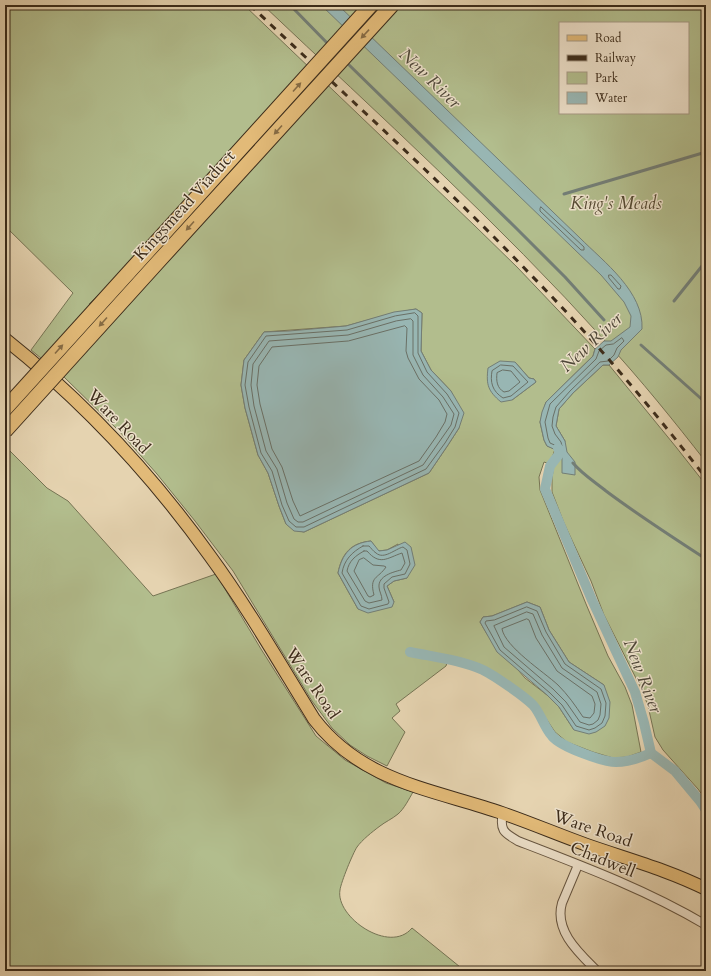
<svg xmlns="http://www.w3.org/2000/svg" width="711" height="976" font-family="Cardo,serif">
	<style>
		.green { fill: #b2bd8d; stroke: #767454; fill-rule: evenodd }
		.water { fill: #98b6b3; stroke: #737e76 }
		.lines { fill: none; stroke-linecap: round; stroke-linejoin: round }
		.shore { stroke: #6a7066; stroke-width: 1 }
		.stream { stroke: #737e76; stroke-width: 3 }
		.canal { stroke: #98b6b3; stroke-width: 10 }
		.street-casing { stroke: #665540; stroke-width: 10 }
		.primary-casing { stroke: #3b2b1a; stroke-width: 14 }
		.street { stroke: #eee2cc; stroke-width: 8 }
		.primary { stroke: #e2ba78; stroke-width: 12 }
		.rail { stroke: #3b2b1a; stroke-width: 3; stroke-dasharray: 7 7; stroke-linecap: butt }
		.highway-bridge-casing { stroke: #3b2b1a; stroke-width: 16; stroke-linecap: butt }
		.highway-bridge { stroke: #e2ba78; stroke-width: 14 }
		.oneway { fill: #866b44 }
		.labels { text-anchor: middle; stroke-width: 3; stroke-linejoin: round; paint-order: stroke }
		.park-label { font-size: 17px; font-style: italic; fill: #534831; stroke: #eee2cc }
		.street-label { font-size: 17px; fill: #3b2b1a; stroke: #eee2cc }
		.water-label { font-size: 18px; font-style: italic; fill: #4e4739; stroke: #eee2cc }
	</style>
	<rect width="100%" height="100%" fill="#e5d3b0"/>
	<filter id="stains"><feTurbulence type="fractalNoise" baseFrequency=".005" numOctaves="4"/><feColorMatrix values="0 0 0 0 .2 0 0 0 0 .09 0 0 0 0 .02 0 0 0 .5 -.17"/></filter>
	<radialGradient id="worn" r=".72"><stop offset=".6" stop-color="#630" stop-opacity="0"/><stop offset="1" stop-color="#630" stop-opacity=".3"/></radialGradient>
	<g class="green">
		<path d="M5,5h239l231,221 42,41 78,82 -2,7 -47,46 -6,20 4,18 3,6 8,3 -5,15 -6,-2 -5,15 1,13 46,114 22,52 17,31 7,18 9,47 -14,5 -14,1 -20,-6 -26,-10 -12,-10 -20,-30 -19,-14 -38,-24 -29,-8 -3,10 -50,38 4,7 -8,7 13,14 -18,34 -20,-10 -17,-11 -18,-17 -20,-27 -79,-130 -38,-50 -38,-47 -38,-43 -56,-55 -32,-26 42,-57 -68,-67zM107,286l18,22 -11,13 -25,-17zM416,309l6,4 -1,38 10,19 20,21 8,37 -11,17 -19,28 -125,59 -10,-2 -8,-6 -7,-18 -11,-33 -10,-18 -13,-47 -4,-23 3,-25 20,-28 82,-6 48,-13zM515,362l14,16 5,1 2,3 -24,18zM371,541l7,10 9,-1 11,-6 9,34 -13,3 -7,5 7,16 -36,7 -20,-36c4,-20 13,-30 33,-32zM527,602l13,5 9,23 20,32 35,23 -30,45 -15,-23 -12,-12 -22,-17 -38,-44 -7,-12 3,-5 9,-1z"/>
		<path d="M263,5h443v457c-32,-41 -65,-82 -100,-120 -107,-119 -227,-227 -343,-337zM560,23h128v90h-128z"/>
		<path d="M603,365h6l67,82 30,38v315l-8,-11 -35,-39 -8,-13 -7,-31 -5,-14 -39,-77 -13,-34 -27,-58 -12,-31v-14l2,-14 5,-4 6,-19 -9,-15 3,-17 14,-16z"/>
		<path d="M10,451l37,37 21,13 85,95 63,-22 45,75 55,87 29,24 41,23 27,9c-4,7 -9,17 -15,22 -6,5 -13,8 -18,12 -8,6 -18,14 -23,21 -4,6 -16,35 -17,43 -5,27 50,65 72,38l53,43h-460v-514z"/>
	</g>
	<g class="water">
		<path d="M321,5h17l242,233c24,24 64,54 62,91l-21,21 -3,7 -9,8h-6l-30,28 -14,16 -3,17 9,15 2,11 8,10v13l-13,-2v-18l-3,5 -4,-2 3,-7 -11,-5 -3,-6 -4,-18 2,-10 4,-10 47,-46 2,-7 9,-8h7l19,-14 1,-11 -7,-14 -23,-27z"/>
		<path d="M416,309l6,4 -1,38 10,19 20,21 13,22 -5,15 -11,17 -19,28 -125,59 -10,-1 -8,-7 -7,-18 -11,-33 -10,-18 -13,-47 -4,-23 3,-25 20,-28 25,-1 57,-5 48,-14z"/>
		<path d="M500,361l15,1 14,16 5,1 2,3 -24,18 -11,2c-13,-11 -15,-17 -13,-34z"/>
		<path d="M371,541l8,10 8,-1 18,-8 6,5 4,18 -8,13 -13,3 -7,5 7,16 -2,5 -24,6 -10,-4 -20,-36c4,-19 13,-30 33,-32z"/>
		<path d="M527,602l13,5 9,23 20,32 35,23 6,17 -1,16 -4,8 -9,6 -7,2 -15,-4 -15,-23 -12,-12 -50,-43 -17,-30 3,-5 9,-1z"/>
	</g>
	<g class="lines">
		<g class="shore">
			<path d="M541,207l43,40v3h-3l-41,-39v-2z"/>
			<path d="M609,275h2l10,11 -1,3h-2l-9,-11z"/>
			<path d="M415,313l3,3v37l9,19 20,22 12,19 -4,14 -10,16 -19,26 -122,58h-8l-7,-6 -7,-16 -10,-34 -11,-18 -12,-46 -4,-22 3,-23 18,-26 81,-6 48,-14z"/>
			<path d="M411,319l2,2v34l10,20 20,22 11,17 -3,11 -28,40 -120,57h-5l-4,-3 -7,-16 -10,-34 -11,-18 -12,-45 -3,-21 2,-21 16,-23 79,-6 48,-14z"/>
			<path d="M405,326l2,2 -1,23 2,7 11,21 20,21 8,14 -2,8 -9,15 -17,24 -119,55 -7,-15 -11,-34 -10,-18 -12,-45 -3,-19 2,-19 13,-19 76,-6z"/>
			<path d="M622,338l2,3 -7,7 -3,7 -6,6 -8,1 -30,29 -14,16 -3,10 -1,9 3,8 6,8 1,4 -3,1 -9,-4 -2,-5 -3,-16 5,-18 46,-45 3,-8 7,-6 7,-1z"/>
			<path d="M501,365l12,1 15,16 -17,14 -8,2c-11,-7 -13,-16 -11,-27z"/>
			<path d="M503,370l8,1 9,11 -11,9 -5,1c-7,-4 -8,-11 -7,-19z"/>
			<path d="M363,546h6c2,2 4,5 7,7 8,7 19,-4 27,-6l4,3 3,14 -5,10 -13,3 -8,7v4l5,14 -1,2 -19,5 -8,-3 -19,-33c2,-13 10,-21 21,-27z"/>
			<path d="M364,551h3c13,15 20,7 35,2l3,10 -4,7c-8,2 -23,6 -22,17 0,4 3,8 3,13l-13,3 -4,-2 -18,-30c2,-10 8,-15 17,-20z"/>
			<path d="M364,558l9,7 11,1 2,1c-8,12 -17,9 -12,28l-4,2 -2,-1 -14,-25 5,-11z"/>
			<path d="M527,607l10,4 9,21 19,32 36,25 5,14 -1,13 -3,7 -7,5 -6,2 -13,-4 -14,-21 -12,-12 -50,-43 -15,-27 1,-2 8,-1z"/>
			<path d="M527,612l6,2 9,21 20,33 35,24 4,12 -1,11 -2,5 -5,4 -4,1 -9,-3 -14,-20 -13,-13 -49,-42 -10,-21z"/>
			<path d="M527,619l2,1 7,18 21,33 35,25 3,8 -1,9 -4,5 -7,-1c-8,-12 -15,-22 -25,-32 -14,-13 -53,-38 -56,-56z"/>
		</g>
		<g class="stream">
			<path d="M290,5l40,41"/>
			<path d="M345,61l171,167 49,49 39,43"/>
			<path d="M564,194l142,-42"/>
			<path d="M674,301l32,-40"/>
			<path d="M608,324l3,5"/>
			<path d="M641,345l65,58"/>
			<path d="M573,463c9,11 22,19 33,28 32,24 66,46 100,68"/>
		</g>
		<g class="canal">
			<path d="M558,448l2,5 -10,13 -5,23 47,111 43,92 9,31 7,30 24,18 25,30 6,9"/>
			<path d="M410,652c24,5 51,8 73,18 12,6 41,26 50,35 8,9 11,22 19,31 9,11 51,26 64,26 13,0 24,-4 35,-9"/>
		</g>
		<defs>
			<g id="street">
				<path d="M503,813c-4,18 2,20 15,28 65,25 129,49 188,84"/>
				<path d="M578,865l-16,38c-8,28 17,50 35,68"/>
			</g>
			<path id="primary" d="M5,339c78,62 147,136 205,217 38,52 70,108 104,163 48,63 118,70 188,94 29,10 57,22 85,32 40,14 81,25 119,44"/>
		</defs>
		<use href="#street" class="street-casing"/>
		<use href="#primary" class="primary-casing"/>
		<use href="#street" class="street"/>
		<use href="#primary" class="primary"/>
		<path class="rail" d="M250,5c94,89 190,175 279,268 63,64 122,134 177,205"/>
		<defs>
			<g id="highway-bridge">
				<path d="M5,409l366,-404"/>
				<path d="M5,431l152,-168 235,-258"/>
			</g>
		</defs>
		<use href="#highway-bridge" class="highway-bridge-casing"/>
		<use href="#highway-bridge" class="highway-bridge"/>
	</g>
	<defs><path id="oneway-solid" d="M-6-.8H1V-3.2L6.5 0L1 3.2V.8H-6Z"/></defs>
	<g class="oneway">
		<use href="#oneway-solid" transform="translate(365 34) rotate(133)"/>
		<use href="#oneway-solid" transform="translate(297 87) rotate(-48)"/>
		<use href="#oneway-solid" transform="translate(278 130) rotate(132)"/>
		<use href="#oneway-solid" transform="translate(190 226) rotate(132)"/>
		<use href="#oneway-solid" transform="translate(103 322) rotate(132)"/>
		<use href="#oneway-solid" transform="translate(59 349) rotate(-48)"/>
	</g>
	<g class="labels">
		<g class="park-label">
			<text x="616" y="209">King's Meads</text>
		</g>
		<g class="street-label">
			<text transform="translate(184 205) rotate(-48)" y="6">Kingsmead Viaduct</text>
			<text transform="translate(119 421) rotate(46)" y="6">Ware Road</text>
			<text transform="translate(313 683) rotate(56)" y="6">Ware Road</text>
			<text transform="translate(593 828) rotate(19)" y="6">Ware Road</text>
			<text transform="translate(603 859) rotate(22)" y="6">Chadwell</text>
		</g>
		<g class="water-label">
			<text transform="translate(430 78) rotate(44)" y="6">New River</text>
			<text transform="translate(591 342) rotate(-43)" y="6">New River</text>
			<text transform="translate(643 676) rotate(69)" y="6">New River</text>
		</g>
	</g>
	<rect width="711" height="976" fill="none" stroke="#e5d3b0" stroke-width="20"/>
	<rect x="6" y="6" width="699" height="964" fill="none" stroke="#3b2b1a" stroke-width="2"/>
	<rect x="10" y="10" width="691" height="956" fill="none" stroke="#3b2b1a"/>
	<rect x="559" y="22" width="130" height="92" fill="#eee2cc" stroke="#a69985"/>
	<rect x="567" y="35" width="20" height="6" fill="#e2ba78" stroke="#a69985"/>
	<text x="595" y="42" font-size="12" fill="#3b2b1a">Road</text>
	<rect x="567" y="55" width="20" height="6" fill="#3b2b1a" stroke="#a69985"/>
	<text x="595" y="62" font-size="12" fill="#3b2b1a">Railway</text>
	<rect x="567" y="72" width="20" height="12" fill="#b2bd8d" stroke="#a69985"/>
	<text x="595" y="82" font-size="12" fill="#3b2b1a">Park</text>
	<rect x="567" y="92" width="20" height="12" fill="#98b6b3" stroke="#a69985"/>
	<text x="595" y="102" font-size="12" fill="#3b2b1a">Water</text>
	<rect width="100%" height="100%" filter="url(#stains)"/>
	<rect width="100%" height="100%" fill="url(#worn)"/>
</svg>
